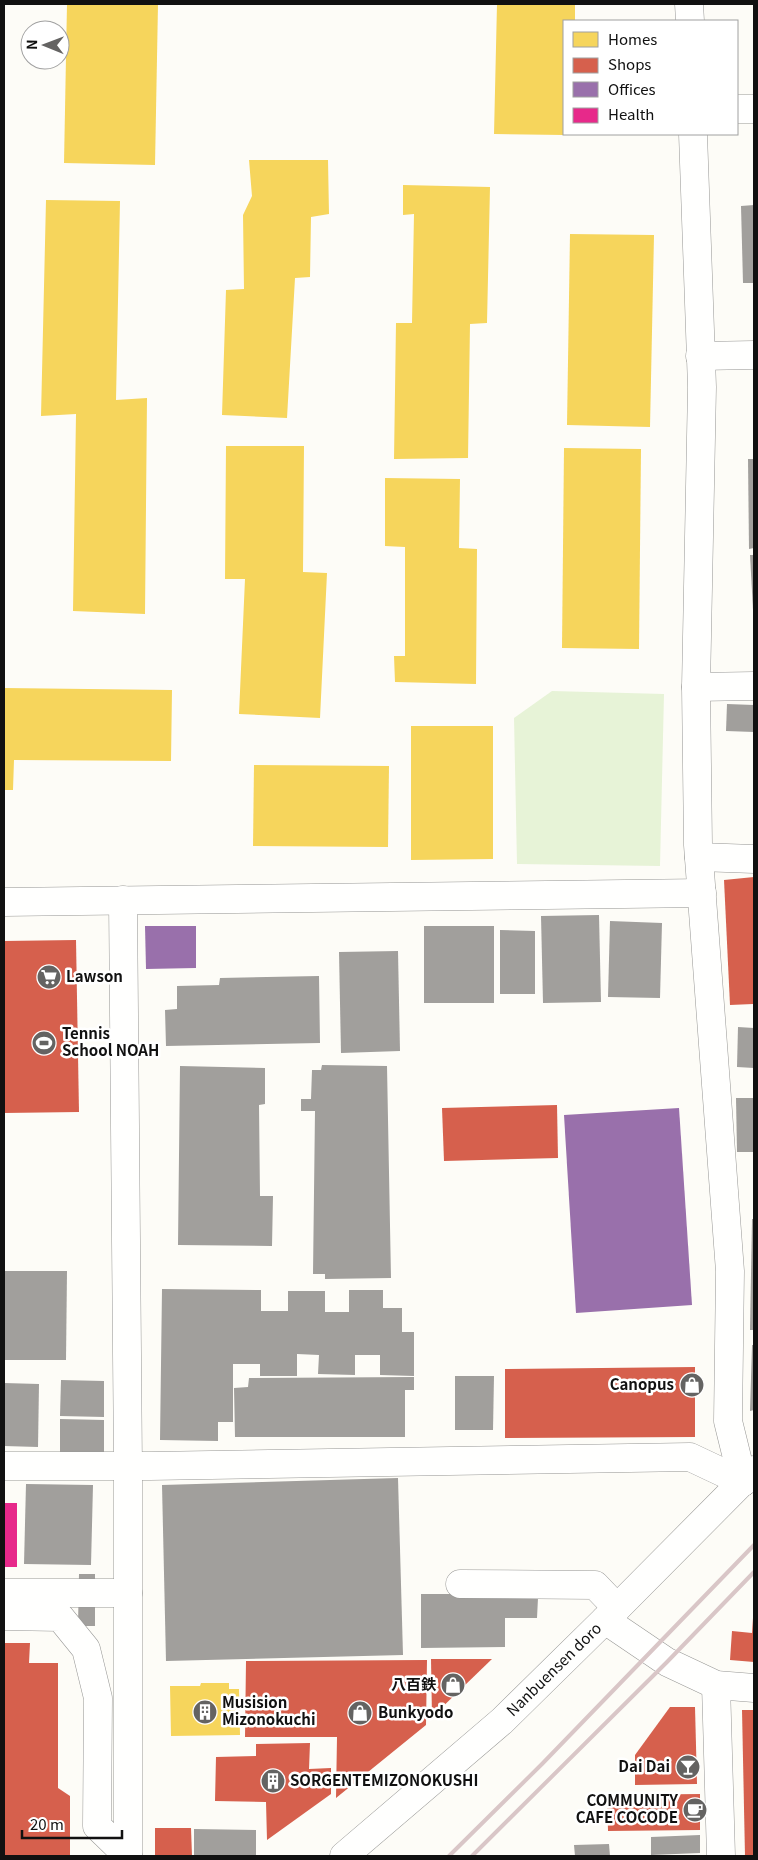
<svg xmlns="http://www.w3.org/2000/svg" width="758" height="1860" font-family="Georgia,'Noto Sans JP',serif">
	<style>
		.green { fill: #e7f3d7 }
		.homes { fill: #f6d55c }
		.shops { fill: #d6604d }
		.offices { fill: #9970ab }
		.health { fill: #e7298a }
		.building { fill: #a19f9c }
		.lines { fill: none; stroke-linecap: round; stroke-linejoin: round }
		.minor-casing { stroke: #979795; stroke-width: 29 }
		.minor { stroke: #fffffe; stroke-width: 28 }
		.rail { stroke: #d9c6c7; stroke-width: 4 }
		.labels { text-anchor: middle; stroke-width: 5; stroke-linejoin: round; paint-order: stroke }
		.poi-label { font-size: 15px; font-weight: bold; fill: #111; stroke: #fff; text-anchor: start }
		.street-label { font-size: 15px; fill: #111; stroke: #fff }
	</style>
	<rect width="100%" height="100%" fill="#fdfcf7"/>
	<path class="green" d="M552,691l112,3 -4,172 -143,-2 -3,-146z"/>
	<g class="homes">
		<path d="M67,4h91l-3,161 -91,-2z"/>
		<path d="M497,4h78v17h-11v114l-70,-1z"/>
		<path d="M249,160h79l1,54 -18,3 -1,60 -15,1 -8,140 -65,-3 4,-125 18,-1 -1,-74 9,-19z"/>
		<path d="M403,185l87,2 -3,136 -17,1 -2,134 -74,1 2,-136h16l2,-109 -11,1z"/>
		<path d="M46,200l74,1 -4,199 31,-2 -2,216 -72,-3 3,-197 -35,2z"/>
		<path d="M570,234l84,1 -4,192 -83,-2z"/>
		<path d="M226,446h78l-1,126 24,1 -7,145 -81,-4 6,-135h-20z"/>
		<path d="M564,448l77,1 -2,200 -77,-1z"/>
		<path d="M385,478l75,1 -1,69 18,1 -1,135 -81,-2 -1,-26h11v-109l-20,-1z"/>
		<path d="M4,688l168,2 -1,71 -157,-1 -1,30h-9z"/>
		<path d="M411,726h82v133l-82,1z"/>
		<path d="M254,765l135,1 -1,81 -135,-1z"/>
		<path d="M201,1683h28v6h10l1,46 -69,1 -1,-50h30z"/>
	</g>
	<g class="shops">
		<path d="M754,877l-1,127 -23,1 -6,-125z"/>
		<path d="M76,940l3,172 -75,1v-172z"/>
		<path d="M557,1105l1,53 -114,3 -2,-53z"/>
		<path d="M695,1367v70l-190,1v-69z"/>
		<path d="M753,1618h1v44l-24,-2 2,-29 20,2z"/>
		<path d="M4,1643h26l-1,20h29v125l12,8v60h-66z"/>
		<path d="M431,1659h61l-60,58z"/>
		<path d="M427,1660l-1,65 -90,73 1,-61h-92l1,-76z"/>
		<path d="M670,1707h25l2,77 -62,1v-30z"/>
		<path d="M742,1710h12v146h-9z"/>
		<path d="M310,1743l-1,26 22,-1v26l-64,46 -1,-38 -51,-1 1,-44 40,-1v-12z"/>
		<path d="M700,1794v36l-92,1 -1,-36z"/>
		<path d="M155,1828h36l1,28h-37z"/>
	</g>
	<g class="offices">
		<path d="M145,926h51v42l-50,1z"/>
		<path d="M679,1108l13,197 -116,8 -12,-198z"/>
	</g>
	<rect class="health" x="4" y="1503" width="13" height="64"/>
	<g class="building">
		<path d="M754,205v78h-11l-2,-77z"/>
		<path d="M748,459h6v89l-5,1z"/>
		<path d="M750,555h4v55h-1z"/>
		<path d="M727,704l27,1v27l-28,-1z"/>
		<path d="M599,915l2,87 -58,1 -2,-87z"/>
		<path d="M610,921l52,2 -2,75 -52,-1z"/>
		<rect x="424" y="926" width="70" height="77"/>
		<path d="M500,930l35,1v63h-35z"/>
		<path d="M398,951l2,100 -59,2 -2,-101z"/>
		<path d="M319,976l1,67 -154,3 -1,-36 12,-1v-23l42,-1 1,-7z"/>
		<path d="M738,1027l16,1v40l-17,-1z"/>
		<path d="M322,1065l65,1 4,212 -66,1v-5h-12l2,-163h-14v-12h10l1,-29h9z"/>
		<path d="M180,1066l85,2v36l-6,1 1,91h13l-1,50 -94,-1z"/>
		<path d="M736,1098h18v54h-17z"/>
		<path d="M752,1219h2v111h-4z"/>
		<path d="M4,1271h63l-1,89h-62z"/>
		<path d="M162,1289l99,1v21h27v-20h37v21h24v-22h34v18h19v24h12v44l-34,-1v-20h-25v20l-37,-1 1,-19 -22,-1v22h-37v-12h-27v58h-15v19l-58,-1z"/>
		<path d="M752,1345h2v65l-4,1z"/>
		<path d="M455,1376h39l-1,54h-38z"/>
		<path d="M414,1377v13h-9v47h-170l-1,-49 14,-1 1,-9z"/>
		<path d="M61,1380l43,1v36l-44,-1z"/>
		<path d="M4,1383l35,1 -1,63 -34,-1z"/>
		<path d="M60,1419l44,1v33h-44z"/>
		<path d="M398,1478l5,177 -237,6 -4,-176z"/>
		<path d="M26,1484l67,1 -2,80 -67,-1z"/>
		<path d="M79,1574h16v52h-17z"/>
		<path d="M421,1594h83l1,4h33l-1,20h-32v29l-84,1z"/>
		<path d="M194,1829l62,1v26h-62z"/>
		<path d="M700,1835v18l-49,2v-18z"/>
		<path d="M609,1844l1,12h-35l-1,-11z"/>
	</g>
	<g class="lines">
		<defs>
			<g id="minor">
				<path d="M689,4l1,17"/>
				<path d="M737,109h17"/>
				<path d="M693,134l9,253 -6,300 2,158 32,426 -2,150 15,61"/>
				<path d="M700,356l54,-1"/>
				<path d="M696,687l58,-1"/>
				<path d="M699,857l55,2"/>
				<path d="M123,900l5,566v390"/>
				<path d="M4,902l698,-9"/>
				<path d="M4,1466h146l540,-9 53,25"/>
				<path d="M460,1584l135,1 22,23"/>
				<path d="M4,1593h124"/>
				<path d="M4,1616l56,1 26,32 12,49 -1,128 31,30"/>
				<path d="M605,1620l62,42 49,23 38,3"/>
				<path d="M716,1685l5,171"/>
				<path id="s1" d="M344,1856l158,-135 115,-113 137,-138"/>
			</g>
		</defs>
		<use href="#minor" class="minor-casing"/>
		<use href="#minor" class="minor"/>
		<g class="rail">
			<path d="M449,1856l93,-92 212,-219"/>
			<path d="M472,1856l195,-194 87,-90"/>
		</g>
	</g>
	<defs>
		<symbol id="supermarket-disc" viewBox="-11 -11 22 22"><circle r="9.5" fill="#646362" stroke="#fff"/><path d="M-6-5.5h2.5l.6 2H6L4.5 2H-2.5L-4.4-4H-6ZM-1.5 3.2a1.3 1.3 0 1 0 .1 0ZM3 3.2a1.3 1.3 0 1 0 .1 0Z" fill="#fff"/></symbol>
		<symbol id="stadium-disc" viewBox="-11 -11 22 22"><circle r="9.5" fill="#646362" stroke="#fff"/><path d="M0-5a6.5 5 0 1 0 0 10a6.5 5 0 1 0 0-10ZM-3.5-1.8h7v3.6h-7Z" fill="#fff"/></symbol>
		<symbol id="shop-disc" viewBox="-11 -11 22 22"><circle r="9.5" fill="#646362" stroke="#fff"/><path d="M-5-2.5h2.3a2.7 3.5 0 0 1 5.4 0H5L5.5 6h-11ZM-1.5-2.5h3a1.5 2.3 0 0 0-3 0Z" fill="#fff"/></symbol>
		<symbol id="building-disc" viewBox="-11 -11 22 22"><circle r="9.5" fill="#646362" stroke="#fff"/><path d="M-4-6H4V6H1V3H-1V6H-4ZM-2.5-4.3h1.7v1.8h-1.7ZM.8-4.3h1.7v1.8H.8ZM-2.5-1h1.7V.8h-1.7ZM.8-1h1.7V.8H.8Z" fill="#fff"/></symbol>
		<symbol id="bar-disc" viewBox="-11 -11 22 22"><circle r="9.5" fill="#646362" stroke="#fff"/><path d="M-6-5H6L.8 .8V4.5H3.5V6h-7V4.5H-.8V.8Z" fill="#fff"/></symbol>
		<symbol id="cafe-disc" viewBox="-11 -11 22 22"><circle r="9.5" fill="#646362" stroke="#fff"/><path d="M-5.5-4.5H6V0H3Q3 3.5 0 3.5H-2.5Q-5.5 3.5-5.5 0ZM3-3.2v2h1.7v-2ZM-6 4.5H4V6H-6Z" fill="#fff"/></symbol>
	</defs>
	<g fill-rule="evenodd">
		<use href="#supermarket-disc" x="35" y="963" width="28" height="28"/>
		<use href="#stadium-disc" x="30" y="1029" width="28" height="28"/>
		<use href="#shop-disc" x="678" y="1371" width="28" height="28"/>
		<use href="#shop-disc" x="439" y="1671" width="28" height="28"/>
		<use href="#building-disc" x="191" y="1698" width="28" height="28"/>
		<use href="#shop-disc" x="346" y="1699" width="28" height="28"/>
		<use href="#bar-disc" x="674" y="1753" width="28" height="28"/>
		<use href="#building-disc" x="259" y="1767" width="28" height="28"/>
		<use href="#cafe-disc" x="681" y="1796" width="28" height="28"/>
	</g>
	<g class="labels">
		<g class="poi-label">
			<text x="66" y="982">Lawson</text>
			<text x="62" y="1039">Tennis<tspan x="62" dy="17">School NOAH</tspan></text>
			<text x="674" y="1390" text-anchor="end">Canopus</text>
			<text x="436" y="1690" text-anchor="end">八百鉄</text>
			<text x="222" y="1708">Musision<tspan x="222" dy="17">Mizonokuchi</tspan></text>
			<text x="378" y="1718">Bunkyodo</text>
			<text x="670" y="1772" text-anchor="end">Dai Dai</text>
			<text x="290" y="1786">SORGENTEMIZONOKUSHI</text>
			<text x="678" y="1806" text-anchor="end">COMMUNITY<tspan x="678" dy="17">CAFE COCODE</tspan></text>
		</g>
		<g class="street-label">
			<text dy="5" stroke="none"><textPath href="#s1" startOffset="281">Nanbuensen doro</textPath></text>
		</g>
	</g>
	<rect width="758" height="1860" fill="none" stroke="#111111" stroke-width="10"/>
	<rect x="563" y="20" width="175" height="115" fill="#ffffff" stroke="#a0a0a0"/>
	<rect x="573" y="32" width="25" height="15" fill="#f6d55c" stroke="#a0a0a0"/>
	<text x="608" y="45" font-size="15" fill="#111111">Homes</text>
	<rect x="573" y="58" width="25" height="15" fill="#d6604d" stroke="#a0a0a0"/>
	<text x="608" y="70" font-size="15" fill="#111111">Shops</text>
	<rect x="573" y="82" width="25" height="15" fill="#9970ab" stroke="#a0a0a0"/>
	<text x="608" y="95" font-size="15" fill="#111111">Offices</text>
	<rect x="573" y="108" width="25" height="15" fill="#e7298a" stroke="#a0a0a0"/>
	<text x="608" y="120" font-size="15" fill="#111111">Health</text>
	<g transform="translate(45 45) rotate(271)"><circle r="24" fill="#ffffff" stroke="#a0a0a0"/>
	<path d="M0-4L9 19L0 12L-9 19Z" fill="#646362"/>
	<text y="-8" font-size="14" font-weight="bold" text-anchor="middle" fill="#111111">N</text>
	</g>
	<path d="M22 1830v8h100v-8" fill="none" stroke="#111111" stroke-width="2.5"/>
	<text x="30" y="1830" font-size="15" fill="#111111" stroke="#ffffff" stroke-width="4" paint-order="stroke">20 m</text>
</svg>
